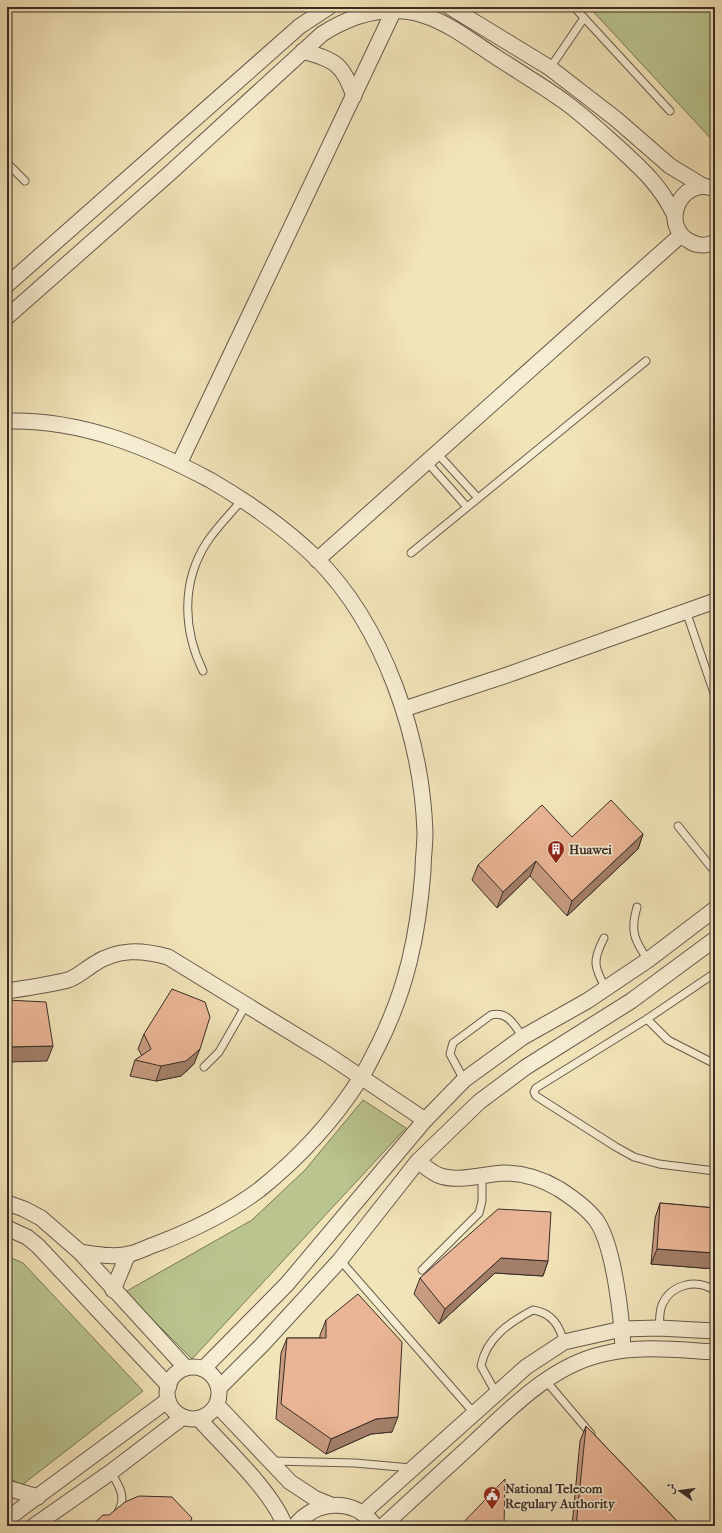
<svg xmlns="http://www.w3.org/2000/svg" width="722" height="1533" font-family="'IM FELL French Canon',Amiri,serif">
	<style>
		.green { fill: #bac48f; stroke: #7a785b }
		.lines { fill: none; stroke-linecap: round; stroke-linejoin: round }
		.lane-casing { stroke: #675b4c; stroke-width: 9 }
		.street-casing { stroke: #675b4c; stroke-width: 17 }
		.lane { stroke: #f7edd2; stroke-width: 7 }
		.street { stroke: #f7edd2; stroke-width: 15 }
		.wall { fill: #c89c81; stroke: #392d27 }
		.shaded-wall { fill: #a37f69; stroke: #392d27 }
		.building { fill: #e9b596; stroke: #392d27 }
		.labels { text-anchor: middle; stroke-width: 3; stroke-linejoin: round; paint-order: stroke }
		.poi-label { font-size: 13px; font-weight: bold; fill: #392d27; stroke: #f7edd2; text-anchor: start }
	</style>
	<rect width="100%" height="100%" fill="#f2e4b9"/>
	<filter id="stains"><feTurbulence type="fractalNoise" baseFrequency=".005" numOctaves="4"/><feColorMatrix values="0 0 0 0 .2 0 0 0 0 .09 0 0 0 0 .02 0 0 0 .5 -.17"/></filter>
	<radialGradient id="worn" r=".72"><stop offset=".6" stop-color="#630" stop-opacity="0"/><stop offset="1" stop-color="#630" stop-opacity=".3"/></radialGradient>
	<g class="green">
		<path d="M589,7h126v136z"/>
		<path d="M363,1100l43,28 -214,231 -67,-67 127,-72 53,-50z"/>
		<path d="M7,1256l16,7 120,128 -121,94 -15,-8z"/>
	</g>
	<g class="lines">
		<defs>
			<g id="lane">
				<path d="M574,7l96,104"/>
				<path d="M550,68l34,-50"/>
				<path d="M7,163l18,18"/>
				<path d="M437,453l41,45"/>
				<path d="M427,462l40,45"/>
				<path d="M411,553l235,-192"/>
				<path d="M686,611l29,85"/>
				<path d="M203,671c-20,-41 -22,-89 4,-129 10,-15 23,-28 35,-42"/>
				<path d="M678,826l37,46"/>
				<path d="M637,907c-7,24 -3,33 11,53"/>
				<path d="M604,938c-12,23 -10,29 2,51"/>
				<path d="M715,973l-68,46 -111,69 -2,4 2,4 80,51 18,10 25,7 56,7"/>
				<path d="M647,1019l21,21 47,24"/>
				<path d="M204,1067l15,-15 27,-47"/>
				<path d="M464,1080l-14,-26 3,-11 38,-28c17,-4 23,10 32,22"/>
				<path d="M340,1260l134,153"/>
				<path d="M422,1270l57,-57 3,-12v-25"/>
				<path d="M659,1328c1,-7 0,-16 3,-23 9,-21 35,-27 53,-14"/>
				<path d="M546,1381l45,53"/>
				<path d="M496,1393l-15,-27c5,-28 29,-44 52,-56 19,3 26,15 31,32"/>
				<path d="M272,1461l83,2 56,5"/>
				<path d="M111,1472c8,14 16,25 7,40"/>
			</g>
			<g id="street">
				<path d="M450,7l100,61 66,51 54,47 33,20"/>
				<path d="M303,51c32,9 40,13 51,45"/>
				<path d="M715,189c-34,-14 -57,37 -24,53 7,4 16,4 24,0"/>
				<path d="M7,285l293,-259 29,-19"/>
				<path d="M7,317l163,-144 152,-139c30,-19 65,-30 101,-19 26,8 50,27 73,42 23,15 47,29 69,45 19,14 36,30 53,45 24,22 42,38 56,67"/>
				<path d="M7,421c73,-2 139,25 203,59 38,22 74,47 106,78 68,68 106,180 109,275 0,12 -2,25 -2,38 -5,64 -16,117 -45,175 -6,11 -11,23 -18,33 -28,44 -61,79 -101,111 -31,23 -64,39 -100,53 -9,3 -19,8 -29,11 -16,4 -35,0 -50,-2"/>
				<path d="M179,464l215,-454"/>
				<path d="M317,560l364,-325"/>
				<path d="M404,709l106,-35 205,-73"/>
				<path d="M7,991c20,-3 41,-6 61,-11 9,-3 18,-11 26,-16 24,-16 48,-14 74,-7l160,98 97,65"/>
				<path d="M418,1161c6,5 13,11 20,14 20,8 45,-1 66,-2 20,0 38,6 55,16 14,9 27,18 37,31 18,25 26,98 27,130"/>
				<path d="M7,1203l17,6 17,9 39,34 106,116"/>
				<path d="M7,1228l20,9 11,9 131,140"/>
				<path d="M113,1290l15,-36"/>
				<circle cx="193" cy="1393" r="26"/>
				<path d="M203,1369l84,-85 138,-164 39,-40 59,-43 64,-36 61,-41 67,-51"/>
				<path d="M219,1388l43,-43 78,-85 78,-99 61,-59 47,-35 105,-66 84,-62"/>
				<path d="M217,1405l73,77 26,17 15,6"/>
				<path d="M199,1419c26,29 73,72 86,107"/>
				<path d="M7,1488l31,9"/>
				<path d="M363,1513l163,-146 38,-25 58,-13 37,-1 56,3"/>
				<path d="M7,1519l161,-119"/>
				<path d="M34,1526l77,-54 72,-55"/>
				<path d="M295,1526c20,-27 61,-28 80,0"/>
				<path d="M383,1526c28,-26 57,-52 85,-78 39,-36 81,-82 135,-94 37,-9 75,-4 112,-2"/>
			</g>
		</defs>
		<use href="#lane" class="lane-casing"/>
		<use href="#street" class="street-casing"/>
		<use href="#lane" class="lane"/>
		<use href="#street" class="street"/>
	</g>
	<g class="wall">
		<path d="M643,834l-5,15 -71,67 -37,-40 -33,32 -25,-28 6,-15 94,-28z"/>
		<path d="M144,1034l50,30 -13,12 -25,5 -26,-5 5,-16 7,-4 -4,-7z"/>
		<path d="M660,1203l55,5v61l-64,-5 4,-46z"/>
		<path d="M548,1261l-5,15 -48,-3 -56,51 -25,-30 6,-16z"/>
		<path d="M326,1320l66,112 -21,2 -45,20 -50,-35 5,-66 6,-15h33v-3z"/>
		<path d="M586,1426l91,95 -1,5h-104l8,-85z"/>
	</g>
	<g class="shaded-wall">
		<path d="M643,834l-5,15 -71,67 5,-15z"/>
		<path d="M536,861l-6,15 -33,32 6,-16z"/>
		<path d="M53,1046l-6,15 -40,1v-15z"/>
		<path d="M200,1049l-6,15 -13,12 -25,5 5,-15z"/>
		<path d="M657,1249l58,4v16l-64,-5z"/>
		<path d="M501,1258l47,3 -5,15 -48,-3 -56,51 6,-15z"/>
		<path d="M398,1417l-6,15 -21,2 -45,20 5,-15 45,-20z"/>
		<path d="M677,1521l-1,5h-4z"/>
	</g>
	<g class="building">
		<path d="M611,800l32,34 -71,67 -36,-40 -33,31 -25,-27 64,-60 30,32z"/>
		<path d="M172,989l33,13 5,15 -10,32 -14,12 -25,5 -26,-6 16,-11 -7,-15z"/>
		<path d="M7,1000l39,2 7,44 -46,1z"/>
		<path d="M660,1203l55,5v45l-58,-4z"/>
		<path d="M498,1209l53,3 -3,49 -47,-3 -56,51 -25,-31z"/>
		<path d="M358,1294l44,48 -4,75 -22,2 -45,20 -50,-35 6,-66h39v-18z"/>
		<path d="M586,1426l91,95 -5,5h-96z"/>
		<path d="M505,1479l-1,47h-44z"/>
		<path d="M139,1496l33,1 20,21 -3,8h-98l12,-11h6l16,-13z"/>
	</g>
	<defs>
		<symbol id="building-pin" viewBox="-11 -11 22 30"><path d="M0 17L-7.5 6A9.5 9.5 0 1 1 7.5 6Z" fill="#8f2418" stroke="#f7edd2"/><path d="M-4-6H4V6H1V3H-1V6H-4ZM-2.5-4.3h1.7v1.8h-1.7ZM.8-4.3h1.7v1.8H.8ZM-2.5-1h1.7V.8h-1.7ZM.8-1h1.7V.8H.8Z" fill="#fff"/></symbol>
		<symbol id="civic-pin" viewBox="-11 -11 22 30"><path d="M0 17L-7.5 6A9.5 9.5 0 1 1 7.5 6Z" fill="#8f2418" stroke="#f7edd2"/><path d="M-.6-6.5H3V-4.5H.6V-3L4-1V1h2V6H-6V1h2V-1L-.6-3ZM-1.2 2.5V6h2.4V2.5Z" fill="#fff"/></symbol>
	</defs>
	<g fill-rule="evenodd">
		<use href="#building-pin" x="546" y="839" width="20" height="27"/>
		<use href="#civic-pin" x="482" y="1485" width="20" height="27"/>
	</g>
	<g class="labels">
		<g class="poi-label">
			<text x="569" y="854">Huawei</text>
			<text x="505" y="1493">National Telecom<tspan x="505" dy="15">Regulary Authority</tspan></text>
		</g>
	</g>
	<rect width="722" height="1533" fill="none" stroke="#f2e4b9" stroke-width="24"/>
	<rect x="8" y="8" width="706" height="1517" fill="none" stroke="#392d27" stroke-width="2"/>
	<rect x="12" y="12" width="698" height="1509" fill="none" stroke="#392d27"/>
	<g transform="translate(680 1491) rotate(284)" stroke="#f7edd2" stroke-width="3" paint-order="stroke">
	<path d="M0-3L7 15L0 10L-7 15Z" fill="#392d27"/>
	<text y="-6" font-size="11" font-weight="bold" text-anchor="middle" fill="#392d27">ش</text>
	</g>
	<rect width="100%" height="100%" filter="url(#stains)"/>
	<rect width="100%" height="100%" fill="url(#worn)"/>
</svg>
